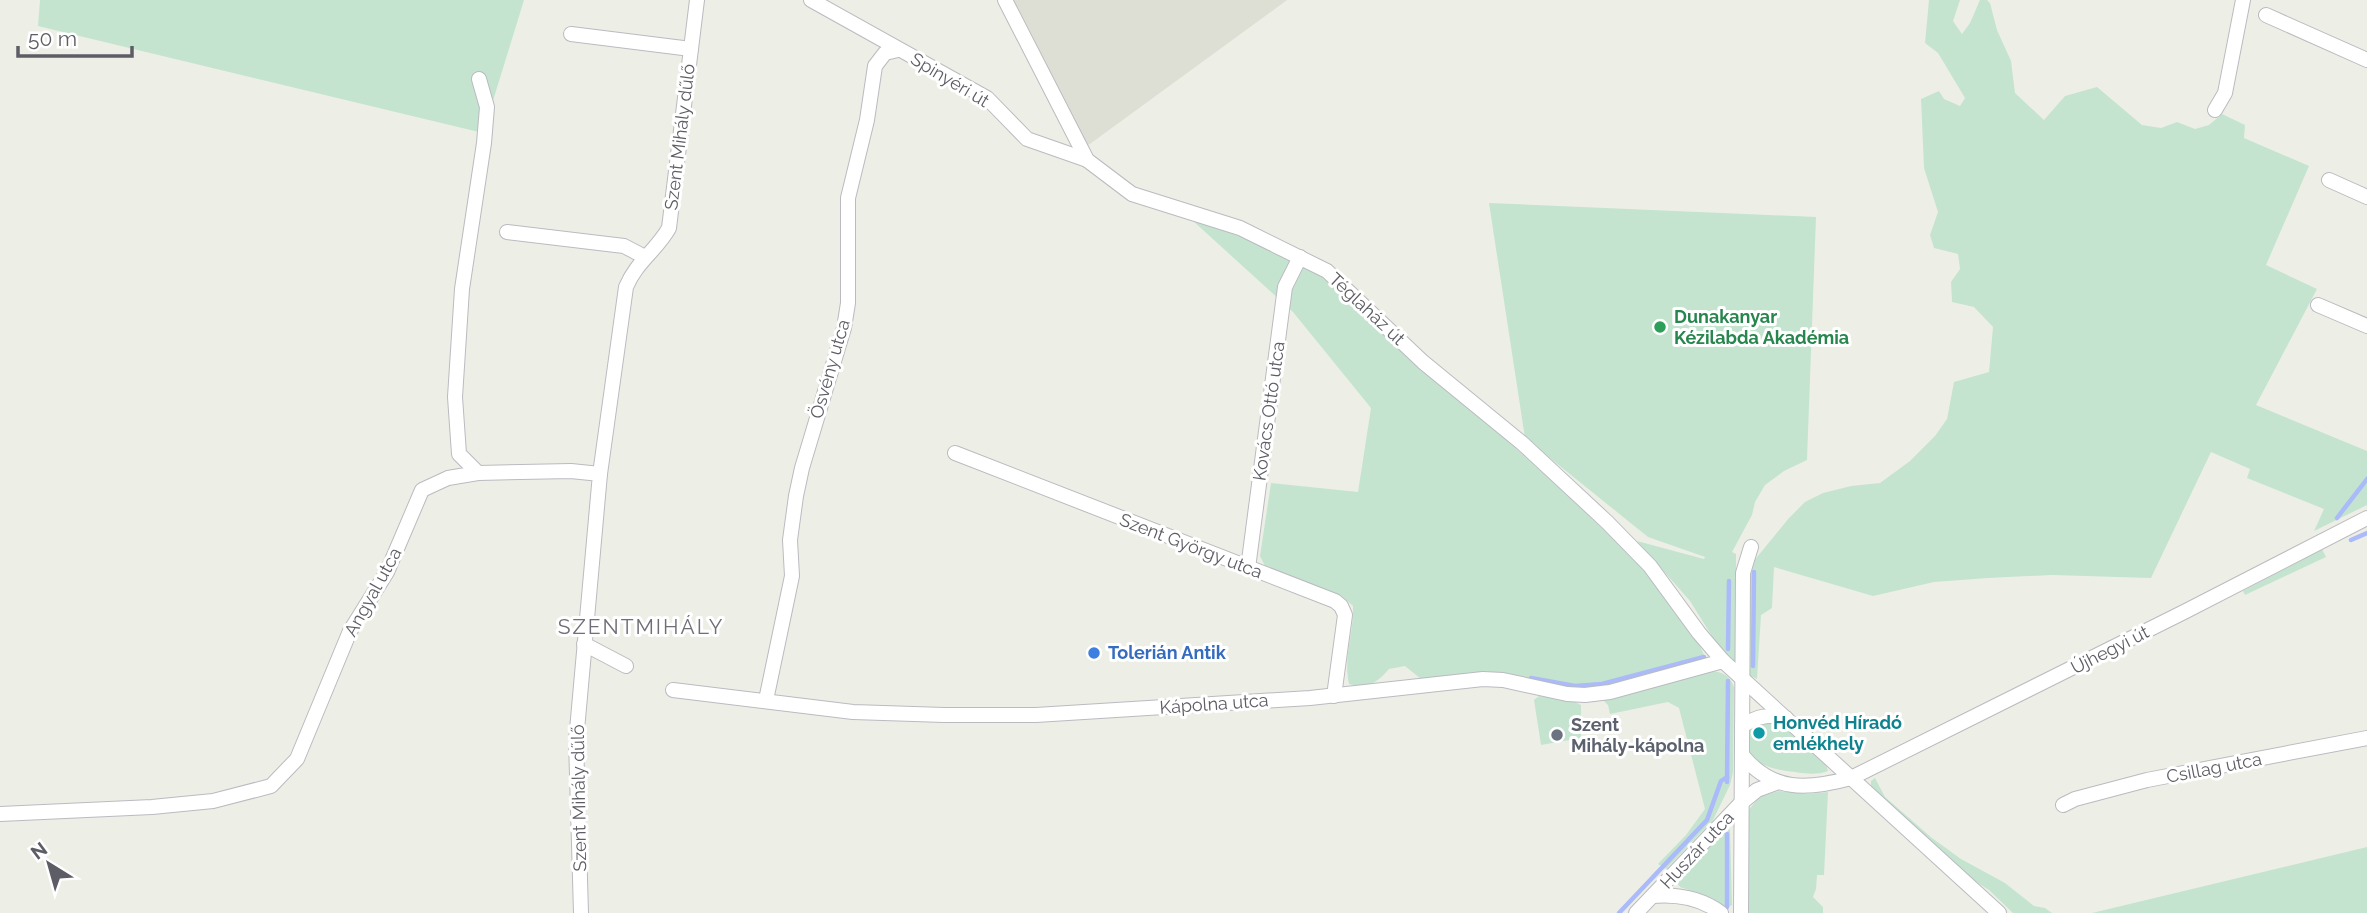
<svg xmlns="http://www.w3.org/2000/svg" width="2367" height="913" font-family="Raleway,sans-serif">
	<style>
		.education { fill: #ddded4 }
		.green { fill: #c4e4d0 }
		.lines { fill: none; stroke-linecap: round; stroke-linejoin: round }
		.stream { stroke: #abbaf9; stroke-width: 4.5 }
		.street-casing { stroke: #babbc0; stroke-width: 16 }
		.street { stroke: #fff; stroke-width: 14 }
		.leisure-dot { fill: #2e9e5b; stroke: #fff; stroke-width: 2.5 }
		.shop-dot { fill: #3f7fe0; stroke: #fff; stroke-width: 2.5 }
		.culture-dot { fill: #0f9aa8; stroke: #fff; stroke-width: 2.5 }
		.worship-dot { fill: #6b7280; stroke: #fff; stroke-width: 2.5 }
		.labels { text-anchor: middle; stroke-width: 6; stroke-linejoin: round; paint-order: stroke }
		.street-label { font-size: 18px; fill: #5d5e65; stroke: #fff }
		.leisure-label { font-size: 18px; font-weight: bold; fill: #27864d; stroke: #fff; text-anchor: start }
		.shop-label { font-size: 18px; font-weight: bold; fill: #366cbe; stroke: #fff; text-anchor: start }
		.culture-label { font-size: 18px; font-weight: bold; fill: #0d838f; stroke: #fff; text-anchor: start }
		.worship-label { font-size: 18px; font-weight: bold; fill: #5b616d; stroke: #fff; text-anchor: start }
		.quarter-label { font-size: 21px; letter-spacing: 2px; fill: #6e6f77; stroke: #fff }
	</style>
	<rect width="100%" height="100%" fill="#edefe6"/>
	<path class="education" d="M1010,0h277l-204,149z"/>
	<g class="green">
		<path d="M40,0h484l-41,133 -445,-107z"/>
		<path d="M1929,0h31l-7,21 9,13 8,-11 10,-23h7l3,3 7,27 14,31 4,32 29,27 21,-24 32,-9 45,38 19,3 16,-6 18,7 14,-4 13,-11 23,11 -1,13 65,28 -43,99 51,24 -61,116 111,46v54l-53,26 10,-22 -77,-31 3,-9 -39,-17 -60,126 -99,-3 -64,3 -54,4 -61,14 -99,-29 -2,41 -11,7 -4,64 -10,-5 1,-93 5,-19 36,-44 16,-16 18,-9 28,-7 29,-3 30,-22 25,-25 12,-17 7,-37 35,-10 4,-45 -19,-20 -22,-5 -1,-20 9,-13 -2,-15 -24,-6 -4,-13 8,-23 -14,-44 -3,-69 18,-8 5,8 16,7 5,-8 -27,-45 -13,-10z"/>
		<path d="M1489,203l327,14 -9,243 -23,11 -19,14 -10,17 -3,13 -20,37 4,2v111l-21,-24 -25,-40 -53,-60 67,18 1,-2 -57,-20 -123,-99z"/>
		<path d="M1192,220l106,36 211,186 91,84 46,45 54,75 4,9 -5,5 -75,22 -33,6h-22l-78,-16 -70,7 -16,-13 -16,3c-12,14 -22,20 -40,15 -6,-26 5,-51 4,-78l-11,-10 -77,-30 -5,-10 11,-73 87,9 13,-84 -78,-96z"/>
		<path d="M2322,549l4,8 -81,38 -2,-4z"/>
		<path d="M1708,671c13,0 21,3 26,16l-1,85 -3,13 -17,35 -47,49 -8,-5 28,-29 19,-26 -26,-101 -11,-6 -58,12 -2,-9 -5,-5z"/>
		<path d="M1539,696l30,3 12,6v33l-40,7 -7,-45z"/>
		<path d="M1778,720l48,44 2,7c-10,4 -22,3 -33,1 -28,-3 -54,-9 -47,-45z"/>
		<path d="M1875,778l10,19 47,41 29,21 44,24 29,23 11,2 7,5h-39l-24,-23 -19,-12 -99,-89v-8z"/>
		<path d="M1779,791l29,3 20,-2 -4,83h-7l-1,14 -3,8 10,10v6h-81l5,-101 12,-15z"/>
		<path d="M1727,828l3,2 2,75 -5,3 -15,-10 -32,-11 -3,-4 1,-7z"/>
		<path d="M2367,847v66h-275z"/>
	</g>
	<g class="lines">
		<g class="stream">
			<path d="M2337,518l30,-39"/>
			<path d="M2351,540l16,-7"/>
			<path d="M1728,649l1,-68"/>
			<path d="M1753,666l1,-94"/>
			<path d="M1531,678l44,8 27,-2 102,-27"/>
			<path d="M1727,782l1,-101"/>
			<path d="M1727,834v73"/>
			<path d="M1619,913l88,-93 14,-39 6,-4"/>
		</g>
		<defs>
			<g id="street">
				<path d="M811,0l176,98 40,41 60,21"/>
				<path d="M1005,0l82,160 45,34 108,34 87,43 96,91 99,81 85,79 43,44 49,67 24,28"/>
				<path d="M2266,15l101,45"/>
				<path d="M571,34l120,15"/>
				<path d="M2215,110l10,-17 18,-93"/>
				<path d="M2329,180l38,17"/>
				<path d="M507,232l117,14 21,11"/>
				<path d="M2318,305l49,21"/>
				<path d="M955,453l380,148 6,5 4,9 -11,81"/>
				<path d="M478,473l93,-2 29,3 -24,267 5,172"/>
				<path d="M600,474l26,-187c11,-26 30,-36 43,-59l28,-228"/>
				<path d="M1248,568l37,-281 15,-30"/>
				<path d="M584,644l42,22"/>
				<path d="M673,690l180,22 91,3h92l274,-17 173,-19 20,1 64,14 18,1 25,-3 113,-31 276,252"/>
				<path d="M766,700l26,-124 -2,-36 6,-44 6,-28 42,-140 4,-25v-105l19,-78 8,-54 10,-13 13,-3"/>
				<path d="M1742,726c16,-10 25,-12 44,-8"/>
				<path d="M1742,755c30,37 65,35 109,23l333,-166 183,-94"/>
				<path d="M2063,805l12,-6 72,-19 220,-42"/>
				<path d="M0,814l152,-7 61,-6 58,-15 26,-27 53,-128 37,-59 35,-82 26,-12 30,-5 -19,-19 -4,-57 7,-108 22,-146 3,-36 -8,-28"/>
				<path d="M1653,896c25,-2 48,2 68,17"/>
				<path d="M1636,913l105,-110 16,-13 19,-7"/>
				<path d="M1741,913l2,-340 8,-26"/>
			</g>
		</defs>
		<use href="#street" class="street-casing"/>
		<use href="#street" class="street"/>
	</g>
	<circle class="leisure-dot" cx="1660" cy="327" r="7"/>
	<circle class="shop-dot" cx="1094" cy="653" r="7"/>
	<circle class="culture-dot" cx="1759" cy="733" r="7"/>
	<circle class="worship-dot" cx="1557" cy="735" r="7"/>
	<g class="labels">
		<g class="street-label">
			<text transform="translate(950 80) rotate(31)" y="6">Spinyéri út</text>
			<text transform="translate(680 137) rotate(-83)" y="6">Szent Mihály dűlő</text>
			<text transform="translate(1367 309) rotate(43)" y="6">Téglaház út</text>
			<text transform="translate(830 369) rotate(-74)" y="6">Ösvény utca</text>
			<text transform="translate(1269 411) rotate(-82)" y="6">Kovács Ottó utca</text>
			<text transform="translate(1191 546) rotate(21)" y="6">Szent György utca</text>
			<text transform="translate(373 592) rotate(-61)" y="6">Angyal utca</text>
			<text transform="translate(2110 650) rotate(-27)" y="6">Újhegyi út</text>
			<text transform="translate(1214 704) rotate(-4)" y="6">Kápolna utca</text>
			<text transform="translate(2214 768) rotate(-11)" y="6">Csillag utca</text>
			<text transform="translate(579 798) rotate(-91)" y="6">Szent Mihály dűlő</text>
			<text transform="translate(1697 850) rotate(-47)" y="6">Huszár utca</text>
		</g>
		<g class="leisure-label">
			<text x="1674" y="323">Dunakanyar<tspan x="1674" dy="21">Kézilabda Akadémia</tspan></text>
		</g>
		<g class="shop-label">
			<text x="1108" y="659">Tolerián Antik</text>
		</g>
		<g class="culture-label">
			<text x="1773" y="729">Honvéd Híradó<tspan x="1773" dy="21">emlékhely</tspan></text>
		</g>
		<g class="worship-label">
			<text x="1571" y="731">Szent<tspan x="1571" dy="21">Mihály-kápolna</tspan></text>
		</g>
		<g class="quarter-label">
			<text x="641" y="634">SZENTMIHÁLY</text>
		</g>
	</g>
	<g transform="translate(49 864) rotate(323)" stroke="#ffffff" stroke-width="5" paint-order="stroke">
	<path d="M0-5L12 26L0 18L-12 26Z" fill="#5d5e65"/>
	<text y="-10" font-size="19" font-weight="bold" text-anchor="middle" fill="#5d5e65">N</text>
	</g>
	<path d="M18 46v10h114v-10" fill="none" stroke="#5d5e65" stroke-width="3.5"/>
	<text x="28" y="46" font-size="21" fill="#5d5e65" stroke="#ffffff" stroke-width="5" paint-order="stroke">50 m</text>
</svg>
